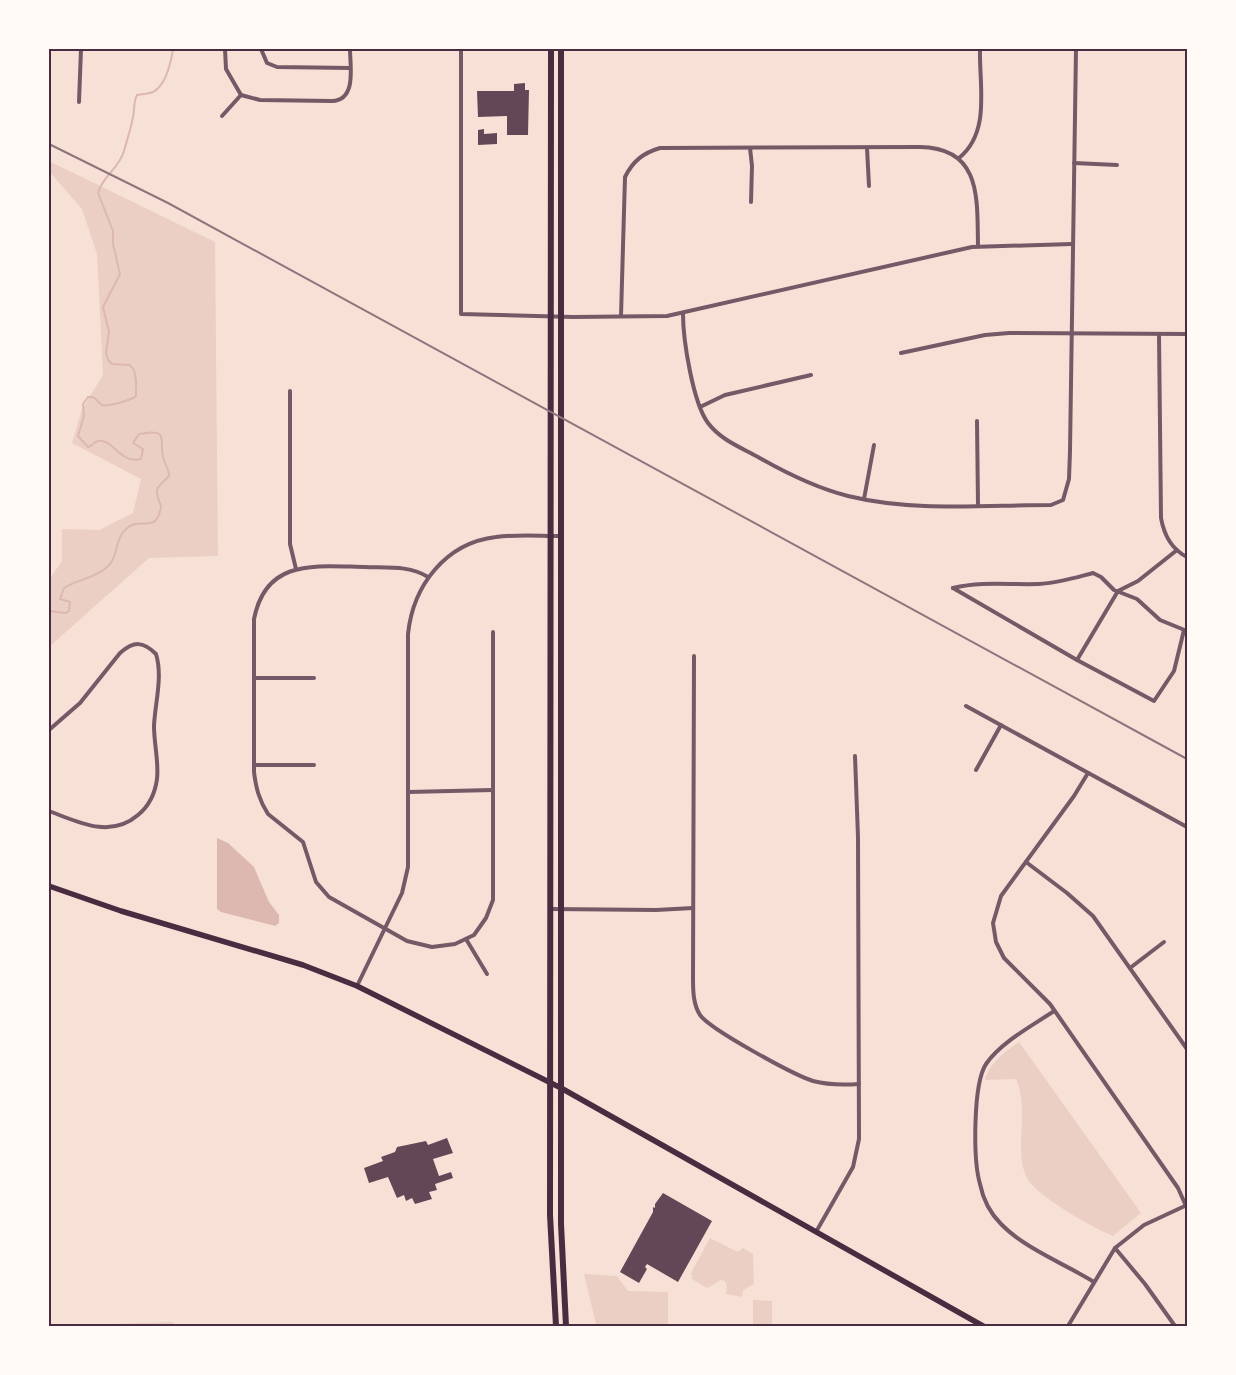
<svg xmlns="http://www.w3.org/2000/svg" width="1236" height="1375" font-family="'Noto Sans',sans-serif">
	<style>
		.green { fill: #ebcfc5 }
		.water { fill: #dcb8b0 }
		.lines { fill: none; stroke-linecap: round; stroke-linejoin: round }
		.stream { stroke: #dcb8b0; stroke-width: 2 }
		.building { fill: #644757 }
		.minor { stroke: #755966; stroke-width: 4 }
		.secondary { stroke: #4a2c40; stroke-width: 5.5 }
		.trunk { stroke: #4a2c40; stroke-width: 6 }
		.rail { stroke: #8f747c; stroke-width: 2 }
		.neatline { fill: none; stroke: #4a2c40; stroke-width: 2 }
	</style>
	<rect width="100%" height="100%" fill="#f7e1d7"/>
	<g class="green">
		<path d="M49,161l166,81 3,314 -69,2 -100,89v-67l13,-19v-32l37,1 34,-17 8,-34 -69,-36 10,-34 21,-34 -6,-121 -15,-45 -33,-38z"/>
		<path d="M1019,1042l122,171 -28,23c-21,-9 -76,-39 -86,-58 -6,-11 -6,-26 -6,-38 1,-19 3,-43 -5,-61l-31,1c4,-16 20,-29 34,-38z"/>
		<path d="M710,1238l28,14 5,-4 10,6 1,30 -11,6 -1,7 -16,-3 1,-8 -2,-5 -4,-1 -14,8 -15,-9v-4h-2z"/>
		<path d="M584,1274l33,2 11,15 40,1v34l-72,-2z"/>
		<path d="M753,1300l19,1v25h-19z"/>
		<path d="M173,1322v4h-124z"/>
	</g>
	<path class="water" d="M217,838l11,5 26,24 15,35 10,13v8l-4,3 -54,-14 -4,-3z"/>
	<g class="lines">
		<path class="stream" d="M49,611l17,2 3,-2 1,-9 -10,-3 4,-11c12,-8 33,-11 42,-20 13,-10 8,-29 21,-40 14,-12 30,7 34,-22 -7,-17 -6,-17 8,-30 0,-8 -5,-12 -6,-19 -4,-17 7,-29 -24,-23l-6,9 10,6 -2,10c-22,5 -28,-21 -43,-18 -4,1 -6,5 -10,6l-10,-11 6,-20 -1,-12 5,-7h5c3,2 6,6 9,8 5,2 30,-5 34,-9v-16l-2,-10 -4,-5 -18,-1 -4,-4 -2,-7 3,-21 -6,-25 17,-33 -7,-30v-13l-15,-38c5,-18 21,-24 26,-42 3,-11 7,-23 9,-34 2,-8 0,-14 4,-22 5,-1 11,-1 16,-3 13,-7 18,-30 20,-43"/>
	</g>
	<g class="building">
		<path d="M525,83v7h4l-1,45h-21v-19l-29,1 -1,-26h37v-7z"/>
		<path d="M484,129v5l13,-1v11l-19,1v-15z"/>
		<path d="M447,1138l6,15 -20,6 6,17 12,-4 2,6 -18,6 2,6 -8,2 3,7 -17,5 -3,-6 -6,3 -2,-6 -7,3 -9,-21 -19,6 -5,-15 19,-7 -2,-4 14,-5 2,-5 29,-6 2,4z"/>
		<path d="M663,1193l49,28 -34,61 -31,-18 -2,3 2,2 -8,14 -19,-11 33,-60v-5l2,1v-4z"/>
	</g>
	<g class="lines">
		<g class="minor">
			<path d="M225,49l1,20 15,26 19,5 72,1c25,-1 18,-35 18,-52"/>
			<path d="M261,49l6,14 10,4 73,1"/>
			<path d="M461,49v265l112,3 94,-1 305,-69 100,-3"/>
			<path d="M79,102l2,-53"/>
			<path d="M222,116l19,-21"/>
			<path d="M750,148l2,18 -1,36"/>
			<path d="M867,148l2,38"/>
			<path d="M959,158c32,-26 20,-72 21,-109"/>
			<path d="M1074,163l43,2"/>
			<path d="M683,314c0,26 10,89 25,109 13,17 32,24 50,34 28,16 58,31 90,39 65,16 136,9 203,9l12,-5 6,-21 1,-28 6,-402"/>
			<path d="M621,316l4,-139c8,-16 18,-24 35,-29l260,-1c62,1 57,52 58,99"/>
			<path d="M1159,334l2,184c3,17 10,31 26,39"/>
			<path d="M901,353l84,-18 24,-2 178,1"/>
			<path d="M290,391v153l6,25"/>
			<path d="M700,407l25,-12 86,-20"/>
			<path d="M977,421l1,84"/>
			<path d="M864,499l10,-54"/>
			<path d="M428,577c-19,-12 -42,-9 -63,-10 -49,-1 -99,-9 -111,52v153c2,16 5,28 14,42l35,28 13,40 13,15 78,44 25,6 23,-3 19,-9 12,-17 7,-18v-268"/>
			<path d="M953,588l124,72 77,41 20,-30 10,-41"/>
			<path d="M953,588c29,-7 57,-3 86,-4 19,-1 35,-6 54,-11l8,4 13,13 23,9 23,21 27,11"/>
			<path d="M694,656l-1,322c0,12 0,26 7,37 11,15 94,60 113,66 15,4 31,4 46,3"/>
			<path d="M1077,660l41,-69 20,-10 39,-31"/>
			<path d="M254,678h60"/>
			<path d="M966,706l221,121"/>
			<path d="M49,730l31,-27 40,-50c14,-12 23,-12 36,1 7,23 -1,49 -2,72 0,18 5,36 3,53 -2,15 -8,27 -19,36 -28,24 -60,7 -89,-4"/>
			<path d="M254,765h60"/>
			<path d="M976,770l25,-45"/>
			<path d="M1088,773l-14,23 -73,100 -8,27 3,19 8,16 46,46 128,184 8,18"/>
			<path d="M408,792l85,-2"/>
			<path d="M1026,862l41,31 26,23 94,133"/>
			<path d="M551,909l105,1 37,-2"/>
			<path d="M466,939l21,35"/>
			<path d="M1130,968l34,-26"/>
			<path d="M357,986l45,-93 6,-26v-233c5,-48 37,-91 88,-97 21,-3 43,-1 65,-1"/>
			<path d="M1054,1011c-22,15 -53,31 -68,53 -13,20 -13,96 -6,120 3,15 10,29 21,40 23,24 64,40 93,58"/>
			<path d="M816,1232l37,-65 6,-28 -1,-302 -3,-81"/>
			<path d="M1115,1248l30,36 30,42"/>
			<path d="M1068,1326l47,-78 29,-23 43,-20"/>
		</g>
		<path class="secondary" d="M49,886l72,25 182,54 54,21 204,102 422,238"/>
		<g class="trunk">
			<path d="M551,49l-1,1166 6,111"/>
			<path d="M561,49v1175l5,102"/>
		</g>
		<path class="rail" d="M49,144l119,59 1019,556"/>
	</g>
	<rect width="1236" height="1375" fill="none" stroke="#fffaf5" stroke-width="100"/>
	<rect x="50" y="50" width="1136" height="1275" class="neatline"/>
</svg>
